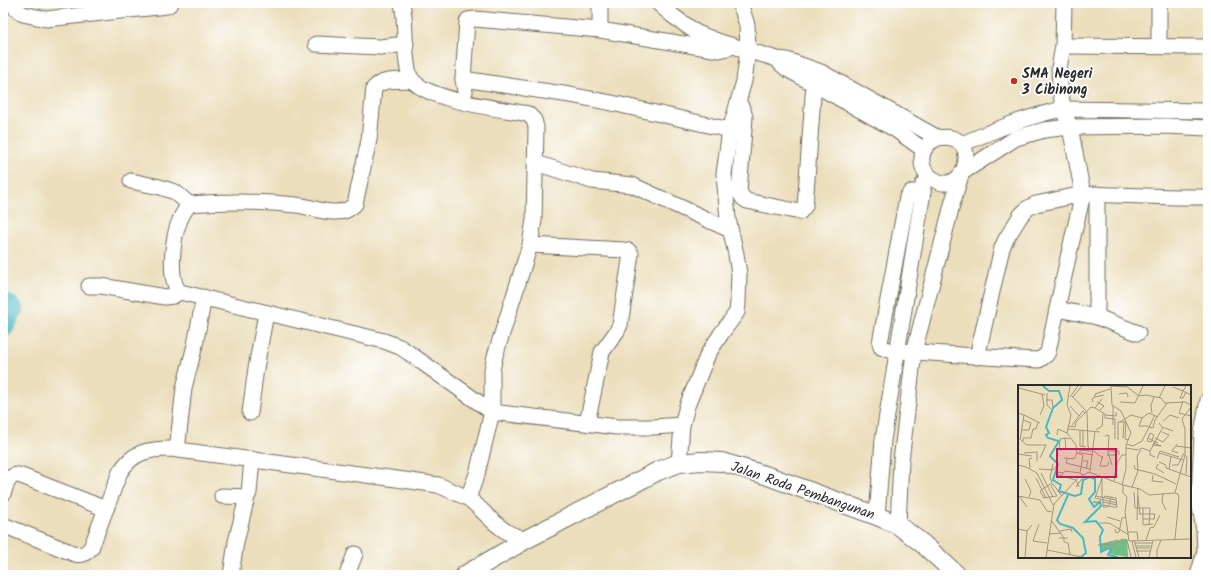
<svg xmlns="http://www.w3.org/2000/svg" width="1211" height="578" font-family="Kalam,sans-serif">
	<style>
		.lines { fill: none; stroke-linecap: round; stroke-linejoin: round }
		.river { stroke: #4ab8c3; stroke-width: 22 }
		.minor-casing { stroke: #6e6a5d; stroke-width: 17 }
		.tertiary-casing { stroke: #6e6a5d; stroke-width: 20 }
		.minor { stroke: #fff; stroke-width: 15 }
		.tertiary { stroke: #fff; stroke-width: 18 }
		.poi-dot { fill: #c8321e; stroke: #fff; stroke-width: 1.5 }
		.labels { text-anchor: middle; stroke-width: 3.5; stroke-linejoin: round; paint-order: stroke }
		.poi-label { font-size: 14px; font-weight: bold; fill: #2b2b2b; stroke: #fff; text-anchor: start }
		.street-label { font-size: 14px; fill: #2b2b2b; stroke: #fff }
		.inset-river { fill: none; stroke: #4ab8c3; stroke-width: 2 }
		.inset-road { fill: none; stroke: #9e9681; stroke-width: 1 }
		.view { fill: #c2185b; fill-opacity: 0.15; stroke: #c2185b; stroke-width: 2 }
		.inset-edge { fill: none; stroke: #2b2b2b; stroke-width: 2 }
	</style>
	<rect width="100%" height="100%" fill="#fff"/>
	<filter id="ink" filterUnits="userSpaceOnUse"><feTurbulence type="fractalNoise" baseFrequency=".025" numOctaves="2"/><feDisplacementMap in="SourceGraphic" scale="8" xChannelSelector="R" yChannelSelector="G"/><feConvolveMatrix kernelMatrix="1 2 1 2 8 2 1 2 1" color-interpolation-filters="sRGB"/></filter>
	<filter id="wash" filterUnits="userSpaceOnUse"><feTurbulence type="fractalNoise" baseFrequency=".012" numOctaves="4" result="noise"/><feDisplacementMap in="SourceGraphic" scale="16" xChannelSelector="R" yChannelSelector="G"/><feGaussianBlur stdDeviation="0.9" result="paint"/><feColorMatrix in="noise" values="0 0 0 0 0 0 0 0 0 0 0 0 0 0 0 0 0 1.4 0 .05"/><feComposite in="paint" operator="in"/></filter>
	<g filter="url(#wash)">
		<rect width="100%" height="100%" fill="#ebdebb"/>
		<g class="lines">
			<path class="river" d="M3,303l10,6 -10,18"/>
		</g>
	</g>
	<g filter="url(#ink)">
		<g class="lines">
			<defs>
				<g id="minor">
					<path d="M13,3l3,6 7,5 23,5 121,-13 4,-3"/>
					<path d="M402,3c5,23 1,48 7,71 7,26 95,35 119,40l6,6 2,7 -2,93 -4,25 -35,111 -3,14v42l-15,62 -9,24c13,10 24,25 39,34 5,3 12,5 18,8"/>
					<path d="M658,3l15,13 24,17 23,9 57,17 10,1 34,12 117,66c46,-8 29,62 -5,41 -6,-4 -11,-10 -11,-18 -1,-11 6,-19 16,-23"/>
					<path d="M1064,3l-1,43 -4,22 1,17 3,24 7,18 13,67 93,3h32"/>
					<path d="M600,30v-27"/>
					<path d="M316,44l64,3 26,-3"/>
					<path d="M1159,45v-42"/>
					<path d="M1063,46l145,1"/>
					<path d="M780,63l7,6 109,61 28,20"/>
					<path d="M463,79l107,16 42,8 118,27"/>
					<path d="M465,92l-2,-13 4,-57 1,-2 7,-1 125,11 119,20 9,-2"/>
					<path d="M739,103l4,7 2,7 -6,75 4,6 4,3 53,11 5,-6 9,-123"/>
					<path d="M962,144c33,-14 66,-28 101,-35l145,2"/>
					<path d="M536,163l56,18 40,4 98,45"/>
					<path d="M963,172l53,-34 28,-8 26,-3 96,-1 42,2"/>
					<path d="M131,181l29,6 15,5 14,12c37,-3 70,-3 107,1 13,1 27,8 39,7 9,0 14,-2 20,-8l14,-64 5,-52c8,-10 26,-7 38,-8"/>
					<path d="M923,192h-12l-4,5 -27,146 1,4c8,5 27,4 37,5 40,3 80,6 121,8l7,-5 2,-3 21,-99 14,-59 -47,10 -8,4 -7,7 -15,24 -4,9 -25,109"/>
					<path d="M1097,194v123l41,16"/>
					<path d="M189,204c-3,5 -7,10 -9,16 -7,15 -13,61 0,72l204,49 16,6 9,6 83,59 125,15h36l29,-2"/>
					<path d="M530,245l94,5 5,1 2,3 -11,71 -3,6 -15,21 -15,71"/>
					<path d="M89,286h12l64,11 8,-1 7,-4"/>
					<path d="M1057,309l40,8"/>
					<path d="M250,413l6,-45 10,-55"/>
					<path d="M178,442l6,-54 11,-43 9,-48"/>
					<path d="M679,463l3,-38 5,-19 21,-52 13,-20 16,-22 1,-10 1,-28 -3,-20 -8,-35 -4,-45 6,-44 14,-49 4,-31 -1,-25 -7,-22"/>
					<path d="M3,494c3,-8 5,-20 16,-19l87,34"/>
					<path d="M222,496l25,1 2,-4 3,-34"/>
					<path d="M877,516l6,-76 40,-248v-8"/>
					<path d="M3,525l72,29c7,2 11,-1 16,-6l29,-76c13,-20 27,-23 51,-23l233,31 34,5 30,13"/>
					<path d="M898,525l3,-64 13,-109 39,-151 8,-26"/>
					<path d="M231,575l5,-33 11,-45"/>
					<path d="M347,575l8,-21"/>
					<path d="M1198,575l7,-24 -1,-21 -5,-29 3,-68 6,-33"/>
				</g>
				<path id="tertiary" d="M465,575l60,-35 133,-69 21,-8 22,-2 21,1 46,14 109,40 21,9 25,19 34,31"/>
			</defs>
			<use href="#minor" class="minor-casing"/>
			<use href="#tertiary" class="tertiary-casing"/>
			<use href="#minor" class="minor"/>
			<use href="#tertiary" class="tertiary"/>
		</g>
	</g>
	<circle class="poi-dot" cx="1014" cy="81" r="4"/>
	<g class="labels">
		<g class="poi-label">
			<text x="1022" y="78">SMA Negeri<tspan x="1022" dy="16">3 Cibinong</tspan></text>
		</g>
		<g class="street-label">
			<text transform="translate(803 490) rotate(19)" y="5">Jalan Roda Pembangunan</text>
		</g>
	</g>
	<g transform="translate(1018 385)">
		<rect width="173" height="173" fill="#ebdebb"/>
		<path d="M109,154l1,18 -19,-3 1,-7 -9,5v-8z" fill="#72be86"/>
		<path class="inset-river" d="M25,1l6,5h10l3,9 -9,8 -7,19 3,6 -3,2 2,3 11,3 -9,15 8,8 -5,16 8,5 -2,6 16,5 6,-2 2,-14 7,-3 5,2v13l-6,7 5,8 6,-5 1,4 -16,16 11,-1 7,9 -3,7 1,15 8,-4 2,1 -3,6 10,2M50,110l-11,25 3,4 13,4 10,10 3,15 -5,4"/>
		<path class="inset-road" d="M52,1l-3,19 4,10 -4,18 9,12 1,8 6,2 -3,18 3,2M93,1l1,19 9,6 10,22 -5,12v24l-4,16M93,1l15,1M108,1l13,10 7,-1 15,3 4,5 20,-1 6,3M168,1l-3,5 8,4M155,2l10,4 -3,7h3l3,-6M1,3l26,7M29,8v12l4,4M101,9l8,-1 1,4M54,11l15,16 1,35 15,11 -1,-2M52,12l8,-11M55,12l9,-11M77,12v-3l15,-5M141,13l6,-12M28,15h6l1,8M165,16l-4,12 12,3M75,17l-1,-3 3,-2 9,-2M79,17l7,4 -5,5M102,17l15,1 8,-17M52,21l9,10M77,23l10,6v4l10,1v20M0,28l6,2 -4,25M134,28l-1,-8 3,-8M6,30l16,8M22,30l4,-9 -2,-12M87,30l11,1v-4M124,33l-3,8h9M145,36l7,-6 9,3M100,37h8l-1,17 3,1M100,37v18M102,37l11,-7 11,3 7,-5 9,4M141,38l3,4 11,4M54,40l11,-14 2,2M95,40v-19M51,41l6,1 1,-5 15,-15 4,1 7,-9M130,42l5,1 2,-8 12,-17M50,44l32,3M4,45h7l2,-7 -8,-3M78,45l6,-4 1,-12M62,46v15l6,1M39,50l1,-6 9,4M87,51l4,-1 -1,18 4,12M47,53l1,11 -7,1 1,-11 5,-1h1l4,1M105,53l1,-16M130,53l-1,3 4,1 1,-2 2,-5 -4,-2 -2,5 4,2 1,1 5,2M137,53l8,4 6,-7 -7,-3M3,55l6,5h19l-6,13M5,56v-3h8l2,-9h3l2,-7M108,59l7,2 9,-5 13,-26M159,59l-5,7 6,2M134,60l9,1 -8,-3M158,61l15,2M65,62v-16M108,63l12,2 4,-2 8,3M90,66h11v4M6,68l13,-1v9M62,68v-3l11,1M63,68l12,2M141,68l24,7M0,69l14,2M89,70h9v-7M167,70l2,2 -1,17M137,72l-5,-2v-4l13,-24M46,73l10,1 3,-6M84,73l-2,8h7l2,-4M49,74l-1,4 24,6M139,74l3,-8 19,6M65,76h5l-2,8M141,77l7,3v3l25,9M140,79l-2,4 8,5M0,80l8,2 11,6 16,32M116,80l1,4 20,5 21,10M154,80h6l6,-12M12,83l-1,-9 3,-1M21,84l14,1 3,-4M151,84l2,-13M72,86l5,-40M23,88l12,24M39,89l4,2 4,-5 15,2M135,90l-1,6 11,1M47,92l11,3 3,7M18,93l10,20M41,93l-3,-2 2,-4 5,1M84,93l-7,20 22,5M84,93v20M7,94l6,12 -2,6M96,96l3,-18 5,-8h4M35,99l-2,2 6,10 -13,2 -4,-7 12,-8 -2,-6 3,-13M35,99l9,12M105,100v8l4,4 -2,15 4,29M58,102l7,-10M114,102l6,-16 -1,-15 4,-6M116,107l1,16h15l-1,17M145,108l-1,9 4,8M157,108l3,1 1,4 -4,41M0,111l22,4 7,11 5,1M1,111l8,11M78,111l20,4M120,111l2,19M81,117h-6l4,1 3,-2 1,-1M85,117l14,3M85,120l6,1 4,1h4l-1,-9 -11,-2 -2,2v9h5l1,-1 2,-9M125,123v17l10,-1M122,129h15l-1,5h-11M89,132l13,4M33,135l13,18h-5M119,135l1,-32M81,138h10l20,12M21,139l-6,17 14,2M0,144l9,2 5,-6M97,144l1,4 3,-1 3,-14 4,-1M42,146l11,-2 1,3M110,147h9l1,8M31,149l12,-1M50,153h-4v4l4,1 2,12M116,155l5,17M128,155l4,-12 4,-1 6,-12M111,156l62,-2M114,156l4,16M117,158h17M80,160l20,-5M85,160h10l9,-6 5,1 4,17M118,161h15M118,163h14M29,165l35,7M118,166h14M7,172l2,-26M28,172l8,-53 24,-26 11,-6 34,13 17,4 9,6 26,-2 10,-38v-26l-3,-10 9,-12M131,172l4,-16M139,172v-7l4,-10"/>
		<path class="view" d="M39,64h59v28h-59z"/>
		<rect width="173" height="173" class="inset-edge"/>
	</g>
	<rect width="1211" height="578" fill="none" stroke="#fff" stroke-width="16"/>
</svg>
